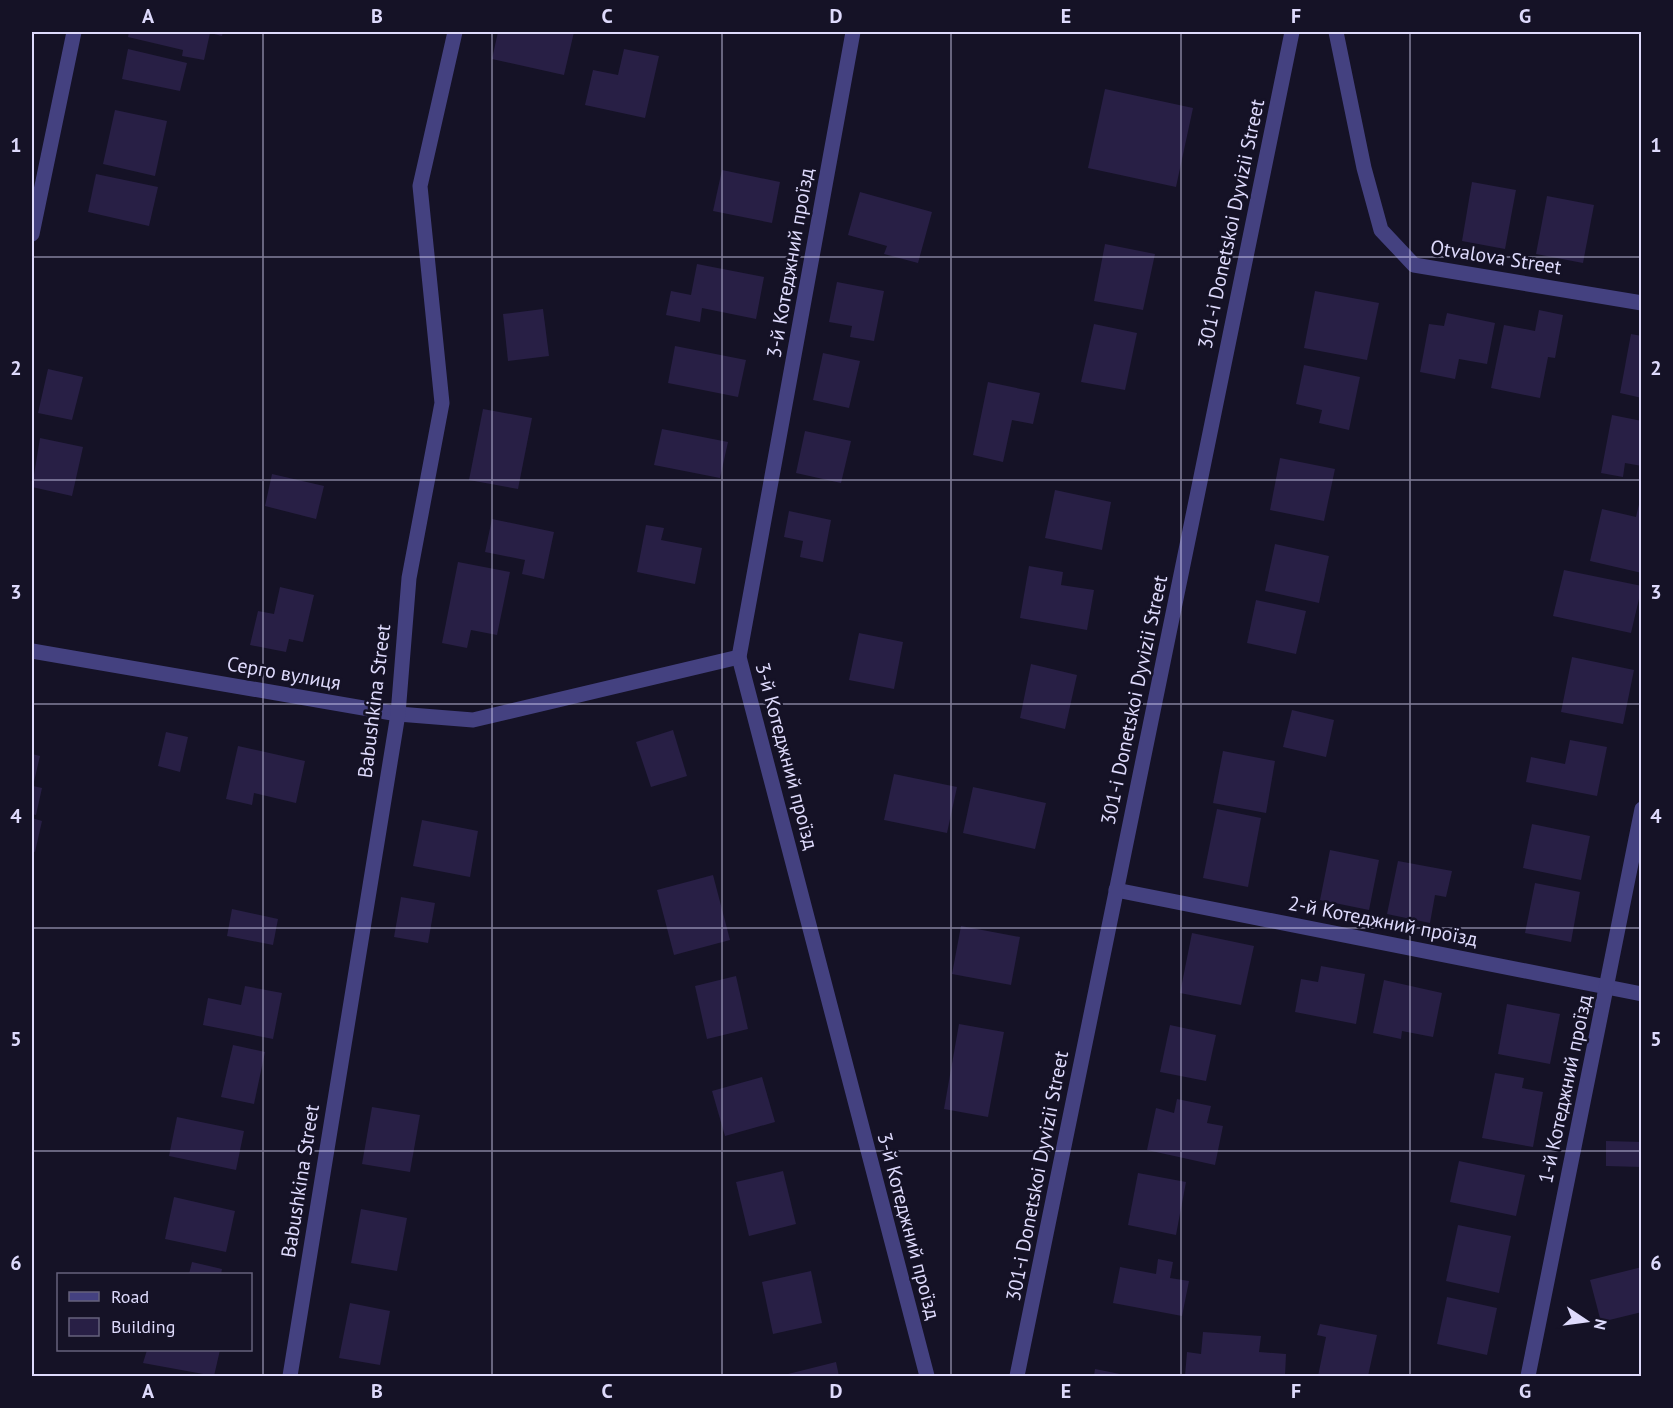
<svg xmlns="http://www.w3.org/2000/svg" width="1673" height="1408" font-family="'PT Sans',sans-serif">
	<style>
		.building { fill: #281f45 }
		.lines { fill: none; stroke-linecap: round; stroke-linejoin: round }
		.minor { stroke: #444180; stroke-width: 15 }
		.tertiary { stroke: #444180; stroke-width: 15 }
		.grid { fill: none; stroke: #dedafc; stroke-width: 1.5; stroke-opacity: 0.55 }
		.labels { text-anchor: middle; stroke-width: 5; stroke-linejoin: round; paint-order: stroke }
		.street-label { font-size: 20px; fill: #dedafc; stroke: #151226 }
		.neatline { fill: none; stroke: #dedafc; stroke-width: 2 }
		.grid-label { font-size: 20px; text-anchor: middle; font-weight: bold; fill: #dedafc }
	</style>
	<rect width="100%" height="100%" fill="#151226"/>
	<g class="building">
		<path d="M129,32h94l-1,4 -12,-3 -6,27 -22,-4 1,-6 -55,-13z"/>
		<path d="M498,32h76l-10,43 -72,-16z"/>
		<path d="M128,49l59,14 -7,28 -58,-12z"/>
		<path d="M624,49l35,7 -14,62 -60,-13 8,-35 25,5z"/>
		<path d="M1105,89l88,19 -17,79 -88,-19z"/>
		<path d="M115,110l52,11 -12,55 -52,-12z"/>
		<path d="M722,170l58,12 -8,41 -59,-12z"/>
		<path d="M96,174l62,13 -9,39 -61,-14z"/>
		<path d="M1472,182l44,8 -11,59 -43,-8z"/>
		<path d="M860,192l72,20 -14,51 -34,-9 3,-8 -39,-11z"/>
		<path d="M1547,196l47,9 -11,58 -47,-9z"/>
		<path d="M1105,244l50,10 -12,56 -49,-9z"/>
		<path d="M697,264l67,13 -8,42 -54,-11 -2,14 -34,-7 5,-24 20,4z"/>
		<path d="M837,282l47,9 -10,50 -24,-4 2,-11 -23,-4z"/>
		<path d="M1315,291l64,12 -12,57 -63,-12z"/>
		<path d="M543,309l6,47 -41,5 -5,-47z"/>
		<path d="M1539,310l24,5 -8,43 -7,-1 -8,41 -49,-10 13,-63 31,6z"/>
		<path d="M1447,313l48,10 -8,41 -28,-5 -4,20 -35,-7 9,-48 15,2z"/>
		<path d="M1094,324l43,9 -12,57 -44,-8z"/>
		<path d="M1631,334l11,2v62l-22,-5z"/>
		<path d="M675,346l71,14 -8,37 -70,-14z"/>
		<path d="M823,353l37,8 -11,47 -36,-8z"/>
		<path d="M1304,365l56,12 -11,53 -30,-7 3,-13 -26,-6z"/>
		<path d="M48,369l35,8 -11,43 -34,-7z"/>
		<path d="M988,382l52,11 -7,31 -21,-4 -9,42 -30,-7z"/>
		<path d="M483,409l49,9 -14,71 -49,-9z"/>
		<path d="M1612,415l30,6v45l-17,-3 -2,14 -22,-4z"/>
		<path d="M662,429l66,13 -8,36 -66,-13z"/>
		<path d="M805,431l46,10 -10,42 -45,-10z"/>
		<path d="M40,438l43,9 -11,49 -40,-9z"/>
		<path d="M1280,458l55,11 -11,52 -54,-11z"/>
		<path d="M272,474l52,12 -8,33 -51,-13z"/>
		<path d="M1055,490l56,12 -9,48 -57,-12z"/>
		<path d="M1641,496l1,77 -52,-12 12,-52 34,8z"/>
		<path d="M789,511l42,9 -8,42 -23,-5 3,-16 -19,-4z"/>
		<path d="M492,519l62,13 -10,47 -22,-5 3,-14 -40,-8z"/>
		<path d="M646,525l18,3 -3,12 41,8 -7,36 -58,-12z"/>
		<path d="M1275,544l54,12 -10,47 -54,-12z"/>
		<path d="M458,562l52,10 -13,63 -26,-5 -4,18 -25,-5z"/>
		<path d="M1029,566l34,6 -2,13 33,5 -7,40 -67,-12z"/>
		<path d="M1564,570l78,16 -11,47 -78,-17z"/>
		<path d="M280,587l34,8 -11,47 -14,-3 -3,13 -36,-7 8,-34 16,3z"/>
		<path d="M1256,600l50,11 -10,43 -49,-11z"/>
		<path d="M859,633l44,9 -9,47 -45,-9z"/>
		<path d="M1572,657l62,13 -11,54 -62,-12z"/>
		<path d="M1031,664l46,11 -12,54 -45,-11z"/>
		<path d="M1292,710l42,10 -8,37 -43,-10z"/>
		<path d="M673,730l14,46 -36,11 -15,-45z"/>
		<path d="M166,732l22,5 -8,35 -22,-6z"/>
		<path d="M1570,740l37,7 -10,49 -71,-14 5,-25 34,7z"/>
		<path d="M238,746l67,15 -9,42 -42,-10 -2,12 -26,-6z"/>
		<path d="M1223,751l52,10 -9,52 -53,-10z"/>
		<path d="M32,754l8,2 -7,30 9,2 -6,27 -4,-1z"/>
		<path d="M894,774l63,13 -10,46 -63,-13z"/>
		<path d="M973,787l73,16 -11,46 -72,-16z"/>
		<path d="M1217,809l44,9 -13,69 -45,-9z"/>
		<path d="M32,818l10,3 -7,31 -3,-1z"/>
		<path d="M422,820l56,11 -8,46 -57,-11z"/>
		<path d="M1532,824l58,12 -9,44 -58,-12z"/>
		<path d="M1330,850l49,10 -10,50 -49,-10z"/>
		<path d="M1398,861l54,10 -6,26 -11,-2 -5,28 -43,-9z"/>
		<path d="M713,875l17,65 -56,15 -17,-65z"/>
		<path d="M1535,883l45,9 -9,50 -46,-9z"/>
		<path d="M401,897l34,6 -7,40 -34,-6z"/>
		<path d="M232,909l46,10 -5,26 -46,-9z"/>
		<path d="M961,926l59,11 -9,48 -59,-11z"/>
		<path d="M1192,933l62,13 -13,59 -61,-12z"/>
		<path d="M1321,966l44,8 -9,50 -61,-12 6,-33 17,3z"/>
		<path d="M736,976l12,53 -41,10 -12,-53z"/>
		<path d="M1384,980l58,13 -9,44 -31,-6 -1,8 -28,-6z"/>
		<path d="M245,986l37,7 -9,46 -70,-14 5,-27 33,7z"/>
		<path d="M1507,1004l53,10 -10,50 -52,-10z"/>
		<path d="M959,1024l45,8 -16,85 -44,-8z"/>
		<path d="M1170,1025l46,10 -10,46 -46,-9z"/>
		<path d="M233,1045l32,7 -11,52 -33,-7z"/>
		<path d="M1495,1073l29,5 -2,10 21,4 -10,55 -51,-9z"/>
		<path d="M762,1077l13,45 -50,14 -13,-45z"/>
		<path d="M1177,1099l34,7 -4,17 16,3 -8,39 -68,-15 9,-42 18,5z"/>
		<path d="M372,1107l48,8 -10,57 -48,-8z"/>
		<path d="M177,1117l67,14 -8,39 -67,-14z"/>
		<path d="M1606,1141l36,1v25l-36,-1z"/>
		<path d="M1459,1161l66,14 -9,41 -66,-14z"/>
		<path d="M783,1171l13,53 -47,12 -13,-54z"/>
		<path d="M1138,1173l48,9 -10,53 -48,-10z"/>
		<path d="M174,1197l61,14 -9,41 -61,-13z"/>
		<path d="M361,1209l46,9 -10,53 -46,-8z"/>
		<path d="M1458,1225l53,11 -12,57 -53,-12z"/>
		<path d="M1158,1259l15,3 -3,16 19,3 -7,35 -69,-13 7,-36 36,7z"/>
		<path d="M192,1262l30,7 -1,5h-32z"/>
		<path d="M1642,1267v45l-41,10 -11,-42z"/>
		<path d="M811,1271l11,52 -49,11 -11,-52z"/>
		<path d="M1447,1297l50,11 -10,47 -50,-11z"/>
		<path d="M350,1303l40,8 -10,54 -41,-7z"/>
		<path d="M1320,1324l57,11 -9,41h-50l8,-39 -9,-2z"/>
		<path d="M1203,1332l58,4 -2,16 27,2 -1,22h-100l2,-24 14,2z"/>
		<path d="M147,1350l15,1 58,-1 -6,26 -71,-13z"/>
		<path d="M836,1362l3,14h-51v-2z"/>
		<path d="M1095,1369l30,6v1h-31z"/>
	</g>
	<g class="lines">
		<g class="minor">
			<path d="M853,32l-114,625 188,719"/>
			<path d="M1336,32l28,136 17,62 33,35 228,38"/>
			<path d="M32,651l366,63 75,6 266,-63"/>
			<path d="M1116,890l526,104"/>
			<path d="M290,1376l108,-662 11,-136 33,-175 -22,-217 35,-154"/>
			<path d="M1017,1376l275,-1344"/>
			<path d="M1528,1376l114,-567"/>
		</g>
		<path class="tertiary" d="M32,234l42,-202"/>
	</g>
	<path class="grid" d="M263,32v1344M492,32v1344M722,32v1344M951,32v1344M1181,32v1344M1410,32v1344M32,257h1610M32,480h1610M32,704h1610M32,928h1610M32,1151h1610"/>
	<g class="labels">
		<g class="street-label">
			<text transform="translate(1231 224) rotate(-78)" y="7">301-i Donetskoi Dyvizii Street</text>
			<text transform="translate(1496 257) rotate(9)" y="7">Otvalova Street</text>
			<text transform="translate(790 263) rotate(-80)" y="7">3-й Котеджний проїзд</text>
			<text transform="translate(284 673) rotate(10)" y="7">Серго вулиця</text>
			<text transform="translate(1134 700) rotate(-78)" y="7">301-i Donetskoi Dyvizii Street</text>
			<text transform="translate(374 701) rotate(-83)" y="7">Babushkina Street</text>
			<text transform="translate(787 756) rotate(75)" y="7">3-й Котеджний проїзд</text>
			<text transform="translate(1383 921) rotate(11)" y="7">2-й Котеджний проїзд</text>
			<text transform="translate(1565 1089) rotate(-78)" y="7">1-й Котеджний проїзд</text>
			<text transform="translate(1037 1176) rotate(-79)" y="7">301-i Donetskoi Dyvizii Street</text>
			<text transform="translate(300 1181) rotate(-81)" y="7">Babushkina Street</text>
			<text transform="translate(909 1226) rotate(75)" y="7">3-й Котеджний проїзд</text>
		</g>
	</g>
	<rect width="1673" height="1408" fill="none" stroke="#151226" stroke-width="66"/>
	<rect x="57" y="1273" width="195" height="78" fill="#151226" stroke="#65627c" stroke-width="1.5"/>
	<rect x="69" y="1292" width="30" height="9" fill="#444180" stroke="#65627c" stroke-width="1.5"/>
	<text x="111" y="1303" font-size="18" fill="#dedafc">Road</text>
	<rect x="69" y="1318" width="30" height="18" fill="#281f45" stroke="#65627c" stroke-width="1.5"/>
	<text x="111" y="1333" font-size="18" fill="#dedafc">Building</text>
	<g transform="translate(1586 1321) rotate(103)" stroke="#151226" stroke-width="4.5" paint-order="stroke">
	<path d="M0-4.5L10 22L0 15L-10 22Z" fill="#dedafc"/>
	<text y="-9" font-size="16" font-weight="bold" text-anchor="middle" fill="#dedafc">N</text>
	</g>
	<rect x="33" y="33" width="1607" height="1342" class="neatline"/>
	<g class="grid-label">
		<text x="148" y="23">A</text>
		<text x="377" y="23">B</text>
		<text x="607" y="23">C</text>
		<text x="836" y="23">D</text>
		<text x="1066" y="23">E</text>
		<text x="1296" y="23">F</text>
		<text x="1525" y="23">G</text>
		<text x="16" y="152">1</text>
		<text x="1656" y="152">1</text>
		<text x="16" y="375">2</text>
		<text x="1656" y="375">2</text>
		<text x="16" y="599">3</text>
		<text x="1656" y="599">3</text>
		<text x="16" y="823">4</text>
		<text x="1656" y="823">4</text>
		<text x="16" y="1046">5</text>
		<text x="1656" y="1046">5</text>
		<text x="16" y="1270">6</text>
		<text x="1656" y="1270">6</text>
		<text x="148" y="1398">A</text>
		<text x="377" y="1398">B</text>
		<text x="607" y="1398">C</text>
		<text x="836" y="1398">D</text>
		<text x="1066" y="1398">E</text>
		<text x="1296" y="1398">F</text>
		<text x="1525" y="1398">G</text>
	</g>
</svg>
